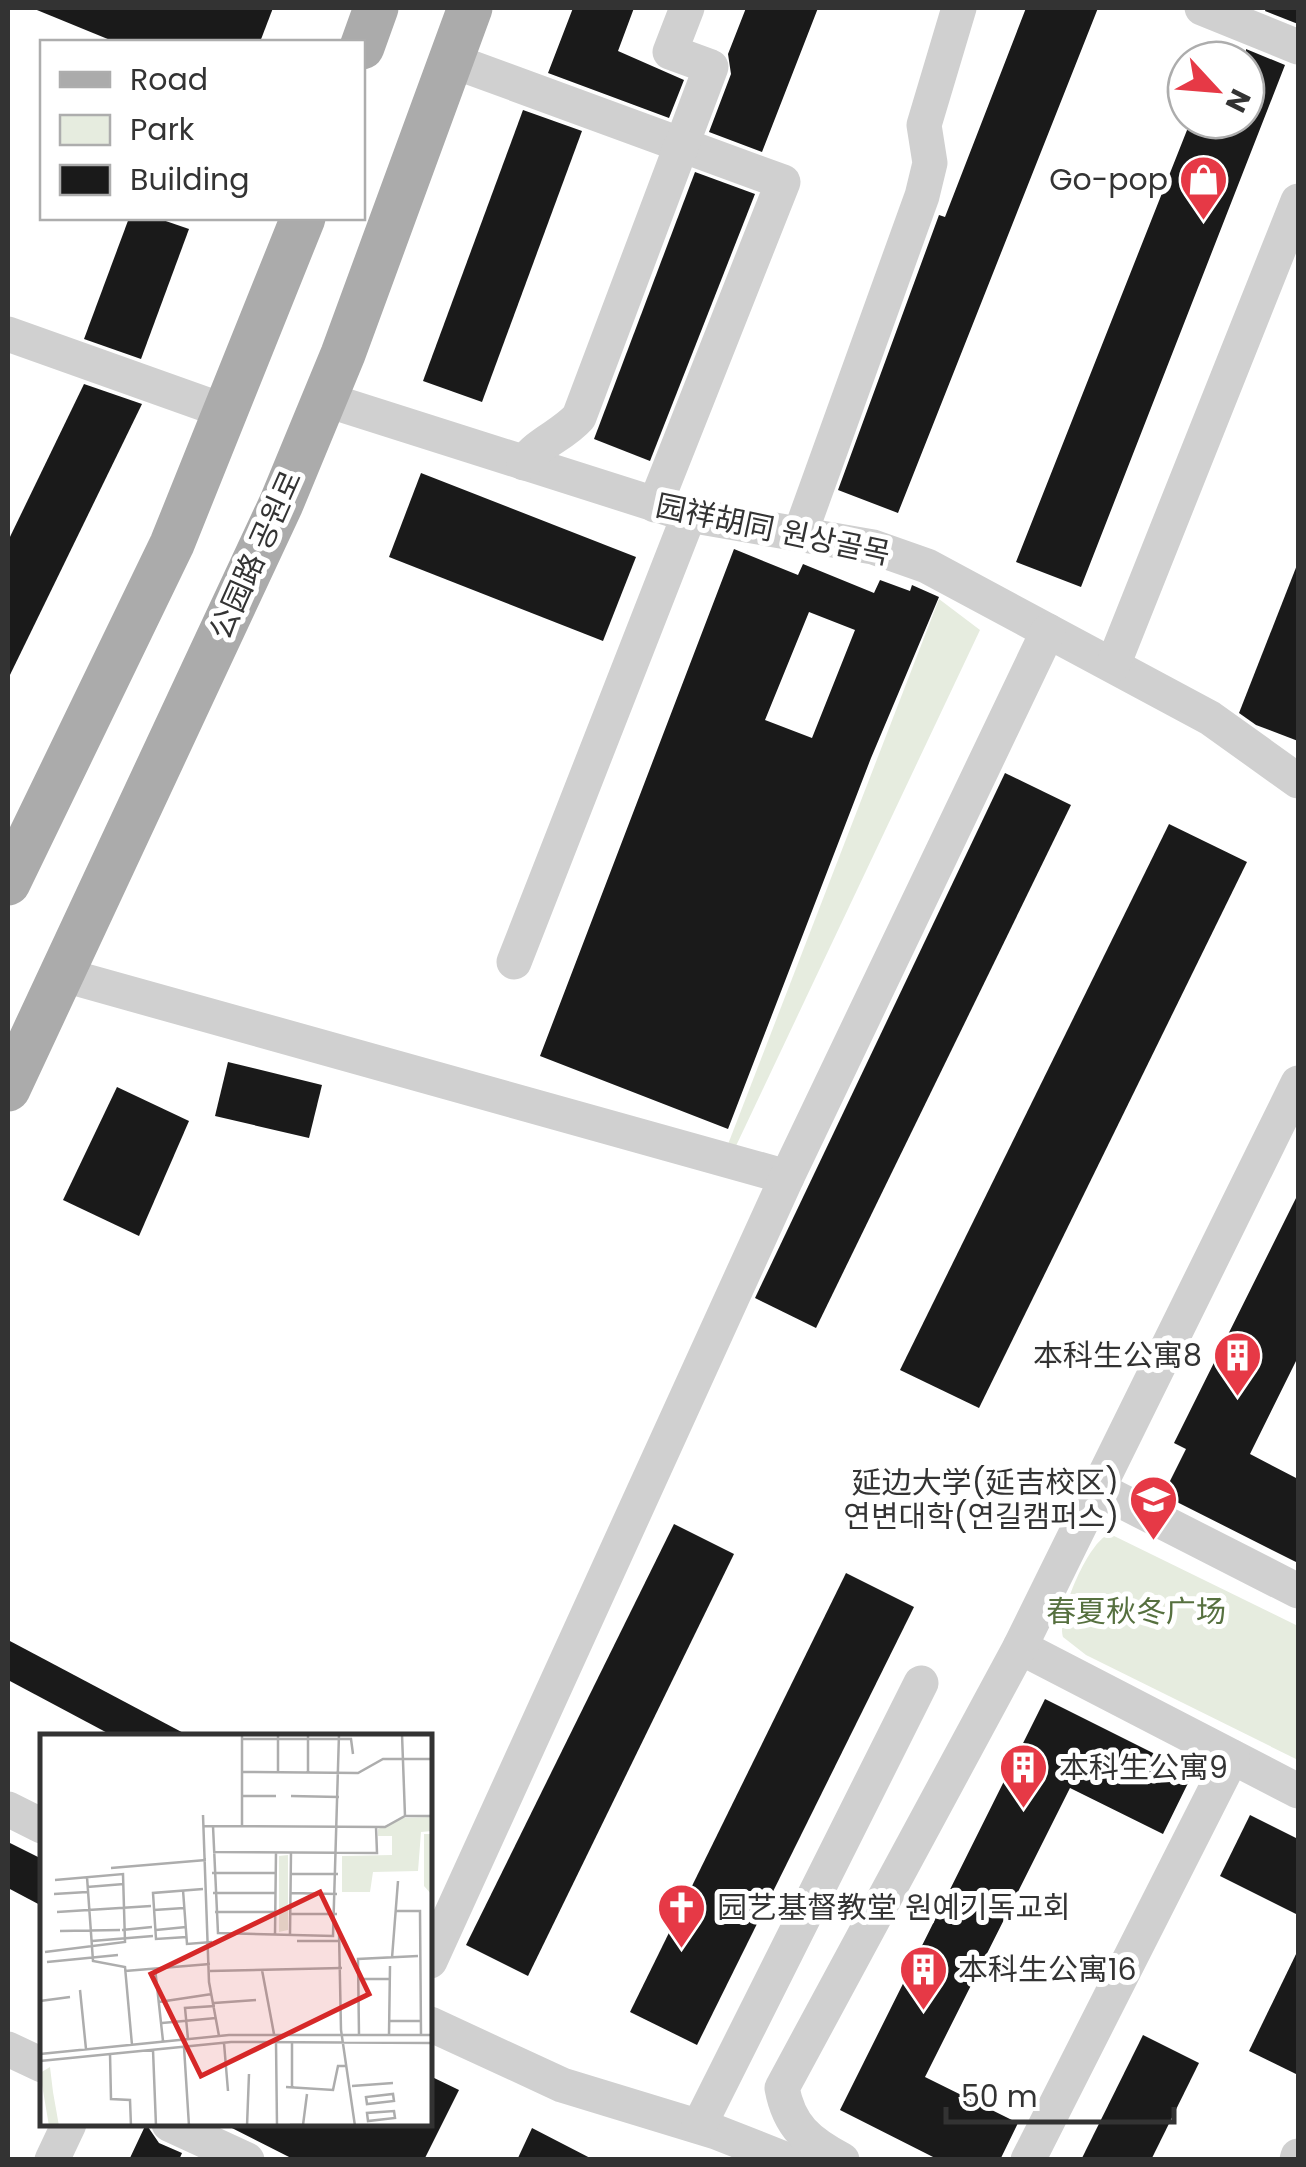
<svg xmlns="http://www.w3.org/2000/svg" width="1306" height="2167" font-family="Poppins,'Noto Sans SC','Noto Sans KR',sans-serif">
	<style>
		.green { fill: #e6ecdf }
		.building { fill: #1a1a1a; fill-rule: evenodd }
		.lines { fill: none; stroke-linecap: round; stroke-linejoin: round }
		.minor { stroke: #d0d0d0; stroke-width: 35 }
		.major { stroke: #ababab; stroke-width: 45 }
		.labels { text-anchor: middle; stroke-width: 10; stroke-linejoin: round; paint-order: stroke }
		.poi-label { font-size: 30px; fill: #333; stroke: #fff; text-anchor: end }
		.street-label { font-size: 30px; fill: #333; stroke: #fff }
		.park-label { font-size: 30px; fill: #56703f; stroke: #fff }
		.inset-road { fill: none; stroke: #adadad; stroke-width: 2.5 }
		.view { fill: #d62828; fill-opacity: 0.15; stroke: #d62828; stroke-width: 5 }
		.inset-edge { fill: none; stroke: #333; stroke-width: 5 }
	</style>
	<rect width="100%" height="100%" fill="#fff"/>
	<g class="green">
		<path d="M939,599l41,31 -245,518 -10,4z"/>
		<path d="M1110,1534l188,92v134l-212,-105 -23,-18c-7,-20 26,-98 47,-103z"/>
	</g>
	<g class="building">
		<path d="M32,8h241l-13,34h-145z"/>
		<path d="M573,8h61l-16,43 66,29 -15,38 -121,-45z"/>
		<path d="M746,8h72l-56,144 -53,-20 22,-58 -3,-20z"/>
		<path d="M1026,8h72l-200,505 -60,-23 101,-275 6,2z"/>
		<path d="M1266,8h32v16l-33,-13z"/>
		<path d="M1246,49l39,16 -204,522 -65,-25 175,-442h55z"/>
		<path d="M523,110l59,21 -100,271 -59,-21z"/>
		<path d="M695,172l60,22 -105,267 -56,-22z"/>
		<path d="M129,218h28l32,11 -48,130 -57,-20z"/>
		<path d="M84,384l58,20 -134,275v-138z"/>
		<path d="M421,473l215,84 -33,84 -214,-84z"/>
		<path d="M734,549l64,26 5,-11 71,29 6,-13 30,11 2,-6 27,12 -68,161 -143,371 -188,-73zM809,612l46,18 -43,108 -47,-18z"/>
		<path d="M1297,565h1v176l-42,-16 -17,-12z"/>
		<path d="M1005,773l66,32 -255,523 -61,-30z"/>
		<path d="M1169,824l78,38 -268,546 -79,-38z"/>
		<path d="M228,1062l94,23 -13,53 -94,-22z"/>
		<path d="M117,1087l72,34 -50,115 -76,-36z"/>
		<path d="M1298,1194v163l-48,97 48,25v84l-135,-68 23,-46 -12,-6z"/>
		<path d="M674,1524l60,30 -206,422 -62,-31z"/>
		<path d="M846,1573l68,34 -217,438 -67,-33z"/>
		<path d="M8,1640l183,97h-76l-107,-57z"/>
		<path d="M1045,1699l148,74 -30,61 -93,-46 -145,289 93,46 -18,37h-61l-99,-50z"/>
		<path d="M1250,1815l48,24v76l-78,-39z"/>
		<path d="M8,1842l34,17v47l-34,-18z"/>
		<path d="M1298,1950v125l-49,-24z"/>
		<path d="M1143,2035l56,28 -48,97h-70z"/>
		<path d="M430,2076l29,14 -35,70h-129l-71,-36h206z"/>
		<path d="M146,2124l13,19 23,10 -3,7h-50z"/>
		<path d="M532,2128l62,32h-77z"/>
	</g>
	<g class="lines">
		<g class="minor">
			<path d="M1202,8l96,39"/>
			<path d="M450,60l333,122 -128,323"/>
			<path d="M8,334l219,78"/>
			<path d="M324,399l365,116 184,32 54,19 283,152 88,63"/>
			<path d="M524,463c15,-21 38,-27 55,-46l132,-350 -41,-15 17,-44"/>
			<path d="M800,534l122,-338 8,-33 -6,-38 35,-117"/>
			<path d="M1113,665l185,-464"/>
			<path d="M514,962l175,-447"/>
			<path d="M64,975l723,202"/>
			<path d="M1096,1488l202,103"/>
			<path d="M1020,1647l278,144"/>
			<path d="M8,1809l34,17"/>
			<path d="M430,1961l357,-784 261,-546"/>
			<path d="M430,2024l132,61 154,47 71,28"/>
			<path d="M8,2049l34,16"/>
			<path d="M169,2124l78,36"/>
			<path d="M699,2126l222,-443"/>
			<path d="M52,2160l17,-36"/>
			<path d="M842,2160c-34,-18 -53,-34 -60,-72l238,-441 278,-564"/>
			<path d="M1028,2160l204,-403"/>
			<path d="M1297,2160l1,-4"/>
		</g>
		<g class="major">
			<path d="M362,47l14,-39"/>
			<path d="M8,883l164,-339 131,-326"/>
			<path d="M8,1089l273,-585 62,-150 127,-346"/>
		</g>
	</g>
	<defs>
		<symbol id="shop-pin" viewBox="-11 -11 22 30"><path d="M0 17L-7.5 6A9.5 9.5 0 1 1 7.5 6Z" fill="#e63946" stroke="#fff"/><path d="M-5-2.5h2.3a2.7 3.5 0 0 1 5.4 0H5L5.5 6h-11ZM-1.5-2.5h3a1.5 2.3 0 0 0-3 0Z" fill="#fff"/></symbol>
		<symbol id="building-pin" viewBox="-11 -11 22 30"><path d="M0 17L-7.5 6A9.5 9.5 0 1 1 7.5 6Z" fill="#e63946" stroke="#fff"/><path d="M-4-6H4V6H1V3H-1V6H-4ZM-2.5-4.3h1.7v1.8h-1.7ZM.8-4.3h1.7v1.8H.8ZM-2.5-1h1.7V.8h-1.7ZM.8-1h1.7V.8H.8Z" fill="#fff"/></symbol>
		<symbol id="university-pin" viewBox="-11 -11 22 30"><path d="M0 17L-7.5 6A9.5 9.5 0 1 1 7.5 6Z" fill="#e63946" stroke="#fff"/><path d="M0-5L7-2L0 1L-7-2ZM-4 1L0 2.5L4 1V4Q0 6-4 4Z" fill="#fff"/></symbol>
		<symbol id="church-pin" viewBox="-11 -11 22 30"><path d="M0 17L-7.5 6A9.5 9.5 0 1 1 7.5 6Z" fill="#e63946" stroke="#fff"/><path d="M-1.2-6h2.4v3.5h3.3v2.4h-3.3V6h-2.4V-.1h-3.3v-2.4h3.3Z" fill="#fff"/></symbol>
	</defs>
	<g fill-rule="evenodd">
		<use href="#shop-pin" x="1176" y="152" width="55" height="75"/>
		<use href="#building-pin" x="1210" y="1328" width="55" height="75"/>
		<use href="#university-pin" x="1126" y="1472" width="55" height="75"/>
		<use href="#building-pin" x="996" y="1740" width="55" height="75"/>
		<use href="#church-pin" x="654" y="1880" width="55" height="75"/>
		<use href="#building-pin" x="896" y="1942" width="55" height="75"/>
	</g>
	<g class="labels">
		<g class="poi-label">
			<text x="1168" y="190">Go-pop</text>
			<text x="1202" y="1366">本科生公寓8</text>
			<text x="1119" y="1493">延边大学(延吉校区)<tspan x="1119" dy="34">연변대학(연길캠퍼스)</tspan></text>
			<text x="1059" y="1778" text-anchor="start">本科生公寓9</text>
			<text x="717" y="1918" text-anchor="start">园艺基督教堂 원예기독교회</text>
			<text x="958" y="1980" text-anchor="start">本科生公寓16</text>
		</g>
		<g class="street-label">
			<text transform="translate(773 530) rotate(12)" y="10">园祥胡同 원상골목</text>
			<text transform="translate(256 555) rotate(-66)" y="10">公园路 공원로</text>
		</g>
		<g class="park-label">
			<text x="1136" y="1622">春夏秋冬广场</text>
		</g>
	</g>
	<g transform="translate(40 1734)">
		<rect width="392" height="392" fill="#fff"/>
		<path d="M392,83v14l-11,1 -3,39 -45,1 -3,20h-28v-36l50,-1v-19h-14v-7l24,-11zM384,100h8v61l-8,-9zM248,121v75l-9,2v-76zM10,333l3,25 6,34h-10l-9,-53z" fill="#e6ecdf"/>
		<path class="inset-road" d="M362,0l3,82M202,5h109l2,15M202,38l116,1 25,-14h50M238,39v-39M268,39v-39M201,62h35M251,62l48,1M163,81l6,167 10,54M164,92l181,1 20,-11h28M173,92l5,107 115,3 6,-202M202,93v-93M173,118l164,1 -1,-26M71,134l95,-8M172,139h64M251,140h47M47,143l6,84 32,6 7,78M47,153l37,-3M143,156l4,54 25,-2M173,159h62M251,159l46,1M14,160l33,-2M114,176l30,-2M356,177h24l1,124M17,178l94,-6M175,178h60M251,180h46M82,196l30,-3M116,196l30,-3M20,197l60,-1M299,198l2,98 14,96M235,200l1,-82M250,200l1,-82M147,203l-31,2 -3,-46 50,-4M52,207l61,-5M257,207h42M5,218l80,-10 -2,-68 -68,6M352,224l6,-77M7,228l71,-7M115,234l8,73M222,236l12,64M85,237l85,-7M170,237l132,-3M319,245h31M40,256l6,59M0,267l30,-4M119,268l53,-8M174,269l42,-3M349,287h32M122,289l54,-5M319,301l-1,-76 60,-3M349,301l1,-69M148,305l-3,-31 30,-2M236,308l1,84M184,309l4,48M144,313l5,79M113,316l3,76M70,319l1,46 19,1 1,26M0,320l189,-19h204M0,327l191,-19 202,1M312,352l41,-3M246,353l47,3 5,-24h8M252,353v-44M353,360l1,7 -27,3 -1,-7zM354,377l1,7 -27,3 -1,-8zM250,391h13l4,-31M207,392l2,-52"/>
		<path class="view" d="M280,158l49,102 -168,82 -50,-102z"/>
		<rect width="392" height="392" class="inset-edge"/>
	</g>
	<rect width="1306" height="2167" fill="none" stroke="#333333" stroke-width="20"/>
	<rect x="40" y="40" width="325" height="180" fill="#ffffff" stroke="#adadad" stroke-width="2.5"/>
	<rect x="60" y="72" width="50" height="15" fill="#ababab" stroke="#adadad" stroke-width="2.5"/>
	<text x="130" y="90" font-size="30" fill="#333333">Road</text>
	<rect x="60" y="115" width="50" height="30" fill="#e6ecdf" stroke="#adadad" stroke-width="2.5"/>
	<text x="130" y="140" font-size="30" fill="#333333">Park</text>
	<rect x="60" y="165" width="50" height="30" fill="#1a1a1a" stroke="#adadad" stroke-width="2.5"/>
	<text x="130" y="190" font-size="30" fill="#333333">Building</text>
	<g transform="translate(1216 90) rotate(116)"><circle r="48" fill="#ffffff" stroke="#adadad" stroke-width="2.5"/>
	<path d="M0-8L18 38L0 25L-18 38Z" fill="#e63946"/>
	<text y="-15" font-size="28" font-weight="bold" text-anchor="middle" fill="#333333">N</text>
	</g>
	<path d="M946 2107v15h228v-15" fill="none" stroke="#333333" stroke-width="5"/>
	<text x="961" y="2107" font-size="30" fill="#333333" stroke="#ffffff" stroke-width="8" paint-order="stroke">50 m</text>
</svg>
